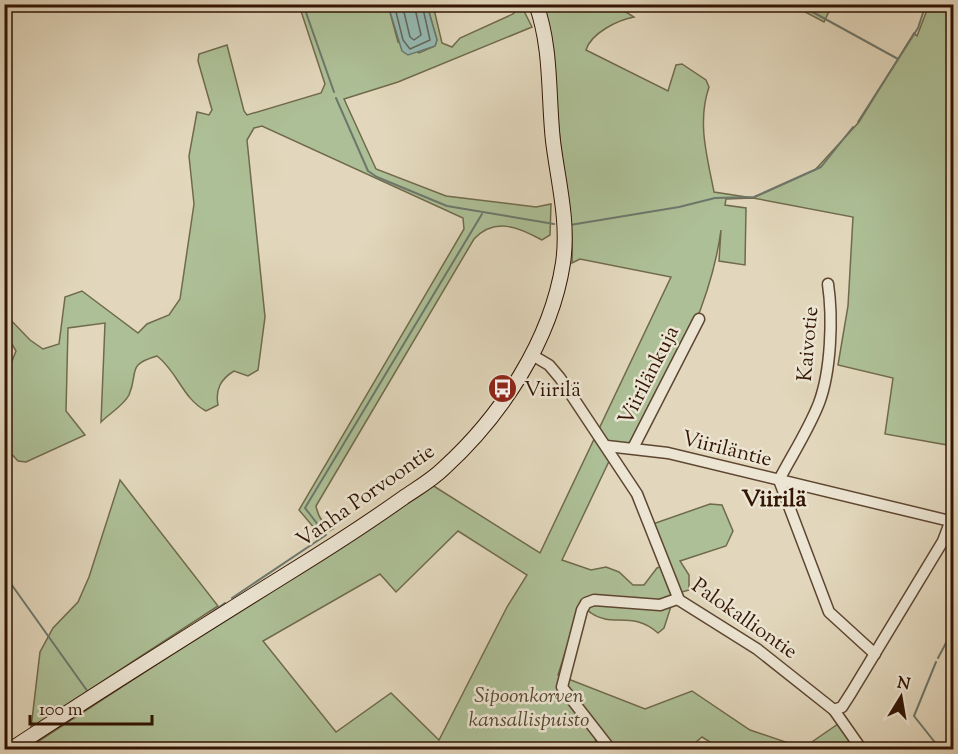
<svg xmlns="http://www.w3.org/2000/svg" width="958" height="754" font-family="'Sorts Mill Goudy',serif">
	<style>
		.green { fill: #adbf96; stroke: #706a4c; stroke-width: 1.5; fill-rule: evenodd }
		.water { fill: #95b9b2; stroke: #6d776c; stroke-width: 1.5 }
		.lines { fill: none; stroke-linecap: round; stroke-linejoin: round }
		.shore { stroke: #64675a; stroke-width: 1.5 }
		.stream { stroke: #6d776c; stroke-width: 2 }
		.street-casing { stroke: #5e4631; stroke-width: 13 }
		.secondary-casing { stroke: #321503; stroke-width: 16 }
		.street { stroke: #ece5d3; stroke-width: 10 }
		.secondary { stroke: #ece5d3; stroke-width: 14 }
		.labels { text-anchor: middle; stroke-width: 5; stroke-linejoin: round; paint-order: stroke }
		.street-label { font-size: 21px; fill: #321503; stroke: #ece5d3 }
		.poi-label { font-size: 21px; fill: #321503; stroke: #ece5d3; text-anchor: start }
		.park-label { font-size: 21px; font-style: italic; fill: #57482f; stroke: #ece5d3 }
		.quarter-label { font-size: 24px; font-weight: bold; fill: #321503; stroke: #ece5d3 }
	</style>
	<rect width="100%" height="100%" fill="#e2d7bc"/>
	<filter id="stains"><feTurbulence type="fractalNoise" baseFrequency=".00333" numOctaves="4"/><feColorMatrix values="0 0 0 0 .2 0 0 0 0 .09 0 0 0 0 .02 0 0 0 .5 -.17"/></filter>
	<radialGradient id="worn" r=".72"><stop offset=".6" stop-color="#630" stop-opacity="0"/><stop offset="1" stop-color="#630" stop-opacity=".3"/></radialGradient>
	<g class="green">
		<path d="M299,5h89l10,37 21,11 16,-7 2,-6 -10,-35h6l9,38 10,4 8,-9 53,-24 8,-9 11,22 -134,55 -54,17 32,70 70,27 90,11 15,-3 -1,31 -8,5c-24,-13 -47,-23 -68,-1l-158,267c2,10 6,19 17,23l-15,8 -2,-7 -17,-20 165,-281 -1,-11 -201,-92 -8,2 -7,12 18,177 -7,53 -10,6 -14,-5c-13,8 -19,18 -16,34l-12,6c-24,-13 -28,-39 -49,-55 -31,9 -18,15 -28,39 -5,10 -20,19 -28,27l4,-99 -37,5 -2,83 19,24 -59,27 -8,-1 -13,-14 -1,-66 12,-30 -11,-19v-18l25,26 13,9 16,-5 6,-47 17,-6 56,42 9,-9 22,-9 11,-16 14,-95 -5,-48 8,-44 12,3 3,-5 -14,-49 1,-7 28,-9 17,66 3,4 74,-22 4,-9z"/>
		<path d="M542,5h73l19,12c-16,3 -43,16 -48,33l82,41 8,-26 6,-1 24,16 3,7c-12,35 -2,69 5,105l39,6 62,-28 44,-48 55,-89 3,3 12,-31h24v441l-68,-12 8,-56 -55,-13 10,-59 5,-89 -100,-19 -27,1 -1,6 21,3 -1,57 -26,-4 2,-31c-11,81 -51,147 -88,218l-26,-2 5,9 -50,105 29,10 15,-3 13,5 14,13h11l13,-17 9,-3 -16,-40 60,-21 12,1 11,26 -7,15 -46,15 9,14v15l-14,4 -11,34 -6,5c-26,-23 -46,-5 -67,-20 -4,-2 -7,-8 -10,-11l-23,73 87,34 47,-18 58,39 53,18 35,-24 8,10 7,15h-132l-19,-12 -14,12h-76l-14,-14 -3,5 9,9 -579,1 407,-265 108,68 131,-276 -91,-18 -8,4c2,-42 -7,-81 -12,-123 -5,-46 -5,-91 -18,-135zM458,531l69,44 -20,32 -68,133 -48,-47 -55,39 -73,-91 117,-67 16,18z"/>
		<path d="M792,5l40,-1v1l-8,17z"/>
		<path d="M120,480l98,126 -187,122 9,-76 13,-24 25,-26 11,-25z"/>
	</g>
	<path class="water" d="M388,5h39l10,35 -2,6 -27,9 -6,-4z"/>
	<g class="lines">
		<g class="shore">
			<path d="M394,4l9,36 7,9 20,-9 -8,-36"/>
			<path d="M402,4l8,33 4,3 7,-5 -7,-31"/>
		</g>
		<g class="stream">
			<path d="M303,4l31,88"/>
			<path d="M798,4l100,55"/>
			<path d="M336,98l32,73 9,6 70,29 107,18"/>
			<path d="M858,122l60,-94 8,-24"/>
			<path d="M570,225l109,-18 36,-9 39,-1 67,-30 32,-40"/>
			<path d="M4,574l84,118"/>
			<path d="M232,598l94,-63 -21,-27 177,-294"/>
			<path d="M201,620l24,-17"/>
			<path d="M938,658l16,-30"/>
			<path d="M936,662l-22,54 27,34"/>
			<path d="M4,745l8,-5"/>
		</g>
		<defs>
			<g id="street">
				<path d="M532,355l17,10 11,13 77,116 42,106 78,49 77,61 8,-3 9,-14 92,-152 11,-29"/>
				<path d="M607,446l61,7 286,69"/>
				<path d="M633,448l66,-129"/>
				<path d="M779,480c13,-25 30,-51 40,-77 12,-32 14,-85 9,-119"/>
				<path d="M779,480l50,132 46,42"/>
				<path d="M834,710l28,40"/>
				<path d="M611,750l-49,-63 20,-77 4,-7 8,-3 66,5 17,-6"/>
			</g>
			<path id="secondary" d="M10,750c91,-60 184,-118 277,-176 39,-24 78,-49 116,-76 13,-9 29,-18 41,-30 57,-52 107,-127 119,-205 6,-42 -5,-81 -10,-122 -5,-45 -1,-93 -17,-137"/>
		</defs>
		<use href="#street" class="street-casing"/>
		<use href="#secondary" class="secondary-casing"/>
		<use href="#street" class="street"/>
		<use href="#secondary" class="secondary"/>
	</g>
	<defs>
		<symbol id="bus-disc" viewBox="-11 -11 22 22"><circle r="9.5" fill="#8f2418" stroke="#ece5d3"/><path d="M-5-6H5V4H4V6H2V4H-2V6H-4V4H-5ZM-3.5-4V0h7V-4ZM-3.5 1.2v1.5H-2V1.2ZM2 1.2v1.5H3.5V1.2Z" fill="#fff"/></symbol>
	</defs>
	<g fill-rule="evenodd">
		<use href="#bus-disc" x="486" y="372" width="33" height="33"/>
	</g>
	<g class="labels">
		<g class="street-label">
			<text transform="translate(807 344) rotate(-85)" y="7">Kaivotie</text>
			<text transform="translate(648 375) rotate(-63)" y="7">Viirilänkuja</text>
			<text transform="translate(727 448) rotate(14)" y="7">Viiriläntie</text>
			<text transform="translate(365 495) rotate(-35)" y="7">Vanha Porvoontie</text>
			<text transform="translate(745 618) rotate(35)" y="7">Palokalliontie</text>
		</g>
		<g class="poi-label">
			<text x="524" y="396">Viirilä</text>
		</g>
		<g class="park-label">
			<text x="529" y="702">Sipoonkorven<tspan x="529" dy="24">kansallispuisto</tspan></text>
		</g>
		<g class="quarter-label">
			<text x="774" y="506">Viirilä</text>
		</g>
	</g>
	<rect width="958" height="754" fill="none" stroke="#e2d7bc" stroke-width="24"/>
	<rect x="6" y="6" width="946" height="742" fill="none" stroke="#321503" stroke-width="3"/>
	<rect x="12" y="12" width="934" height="730" fill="none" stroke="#321503" stroke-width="1.5"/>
	<g transform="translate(901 697) rotate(11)" stroke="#ece5d3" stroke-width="4.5" paint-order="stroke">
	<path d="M0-4.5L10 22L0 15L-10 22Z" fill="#321503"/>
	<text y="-9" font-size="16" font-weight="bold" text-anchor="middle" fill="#321503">N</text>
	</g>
	<path d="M30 715v9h122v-9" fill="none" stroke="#321503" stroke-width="3"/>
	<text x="39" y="715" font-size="18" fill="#321503" stroke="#ece5d3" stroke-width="4.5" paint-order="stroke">100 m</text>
	<rect width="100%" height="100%" filter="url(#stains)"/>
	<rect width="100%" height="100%" fill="url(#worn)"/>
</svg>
